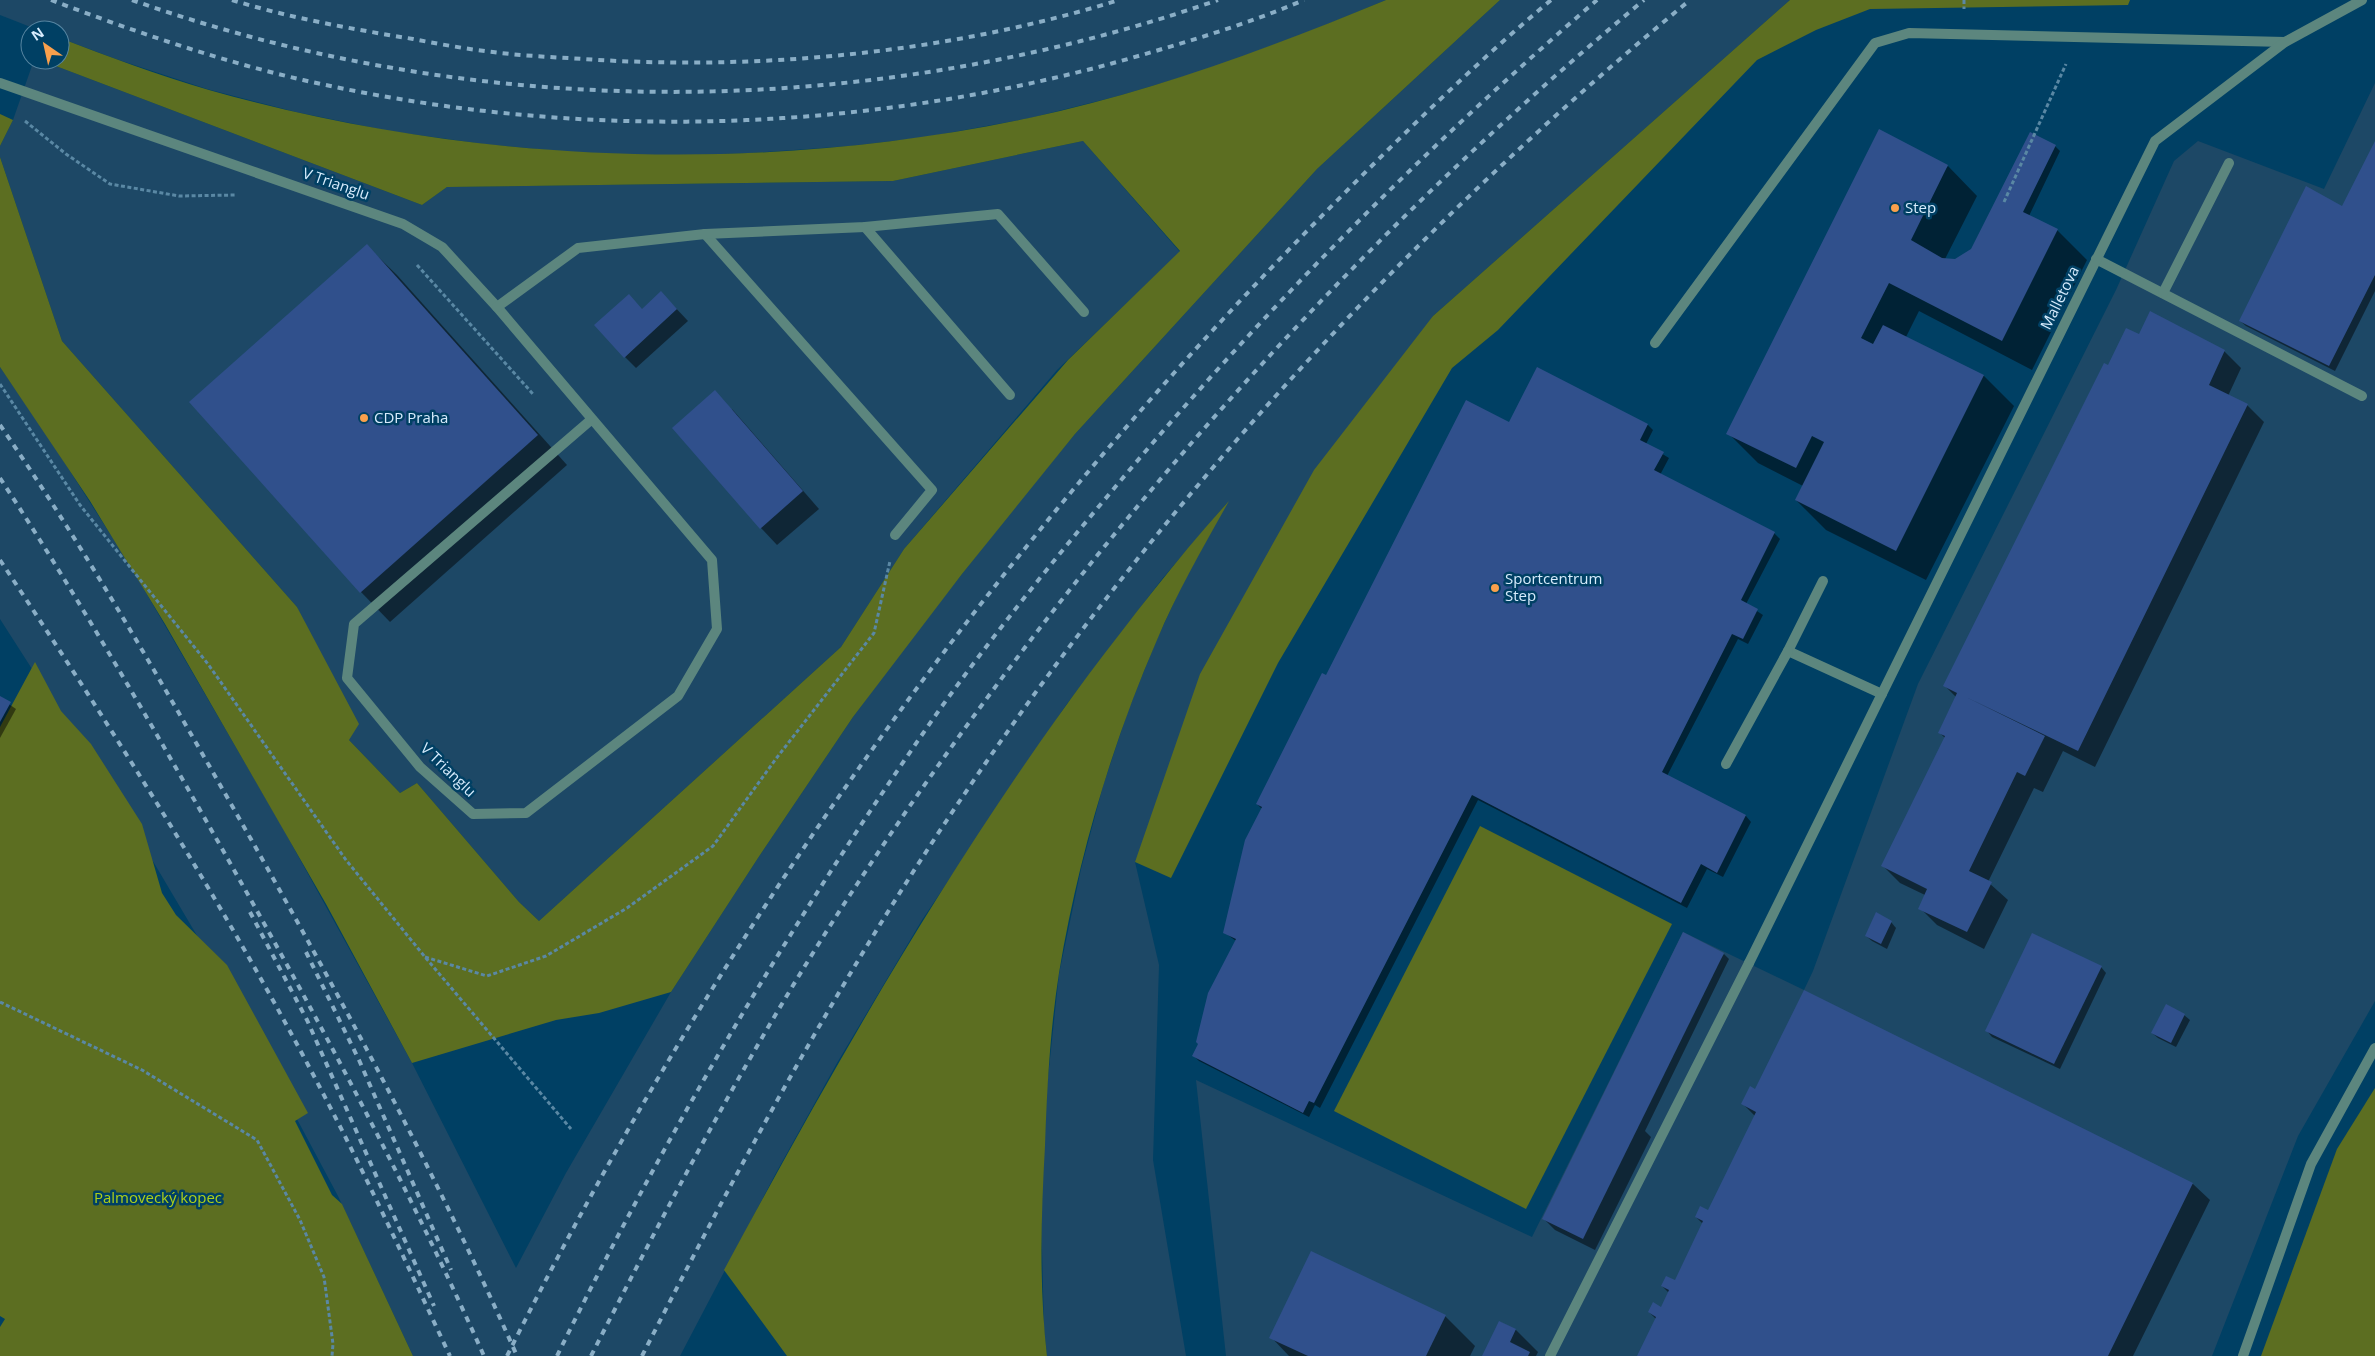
<svg xmlns="http://www.w3.org/2000/svg" width="2375" height="1356" font-family="'Open Sans',sans-serif">
	<style>
		.built { fill: #1d4866 }
		.green { fill: #5c6e21 }
		.shadow { fill: #0007 }
		.building { fill: #30508c }
		.lines { fill: none; stroke-linecap: round; stroke-linejoin: round }
		.path { stroke: #5a88a4; stroke-width: 3; stroke-dasharray: 4 2.5; stroke-linecap: butt }
		.lane { stroke: #5c867e; stroke-width: 10 }
		.street { stroke: #5c867e; stroke-width: 10 }
		.rail { stroke: #8aaec6; stroke-width: 4; stroke-dasharray: 6 6; stroke-linecap: butt }
		.poi-dot { fill: #f9a04c; stroke: #004064; stroke-width: 2 }
		.labels { text-anchor: middle; stroke-width: 5; stroke-linejoin: round; paint-order: stroke }
		.street-label { font-size: 15px; fill: #d7ecfd; stroke: #004064 }
		.poi-label { font-size: 15px; fill: #d7ecfd; stroke: #004064; text-anchor: start }
		.park-label { font-size: 15px; fill: #add01a; stroke: #004064 }
	</style>
	<rect width="100%" height="100%" fill="#004064"/>
	<g class="built">
		<path d="M0,0h1386l-75,31 -105,39 -88,26 -88,22 -104,19 -76,9 -100,7 -83,3 -98,-4 -85,-8 -95,-13 -93,-19 -89,-23 -91,-30 -56,-21v-8h-22l-20,-8 -18,-7z"/>
		<path d="M1500,0h290l-357,316 -298,546 24,103 -6,195 33,196h-139l-3,-28 -3,-119 6,-122 12,-113 22,-105 22,-83 26,-78 28,-69 26,-56 44,-80 -65,76 -96,126 -144,215 -85,143 -60,108 -97,185h-267l-75,-160 -120,-225 -93,-157 -125,-195v-252l43,62 85,133 152,261 132,240 104,205 50,-95 105,-181 87,-134 95,-141 54,-73 102,-130 66,-80 242,-265z"/>
		<path d="M34,60h6l382,145 25,-18 446,-6 190,-40 97,111 -123,118 -153,179 -63,98 -302,274 -20,-19 -102,-119 -17,10 -51,-53 -52,-133 -235,-266 -62,-184v-11l13,-26z"/>
		<path d="M2375,83v918l-77,135 -86,220h-986l-30,-276 336,157 151,-305 121,58 9,-19 105,-287 198,-394 58,-129 24,-20 126,48z"/>
	</g>
	<g class="green">
		<path d="M1386,0h114l-183,169 -242,265 -113,140 -109,143 -95,141 -87,134 -72,21 -43,7 -144,43 -86,-159 -161,-280 -75,-123 -90,-134v-210l62,184 235,266 62,117 -10,16 51,53 17,-10 102,119 20,19 302,-274 63,-98 164,-189 112,-109 -97,-110 -190,40 -446,6 -25,18 -382,-145h20v-22c49,19 98,37 149,52 267,75 549,85 820,28 123,-26 241,-70 357,-118z"/>
		<path d="M1790,0h340l-2,5 -258,4 -54,21 -59,30 -259,270 -46,38 -174,295 -107,215 -36,-16 65,-188 114,-204 119,-154z"/>
		<path d="M0,114l13,6 -13,26z"/>
		<path d="M1229,501c-25,45 -52,91 -72,139 -46,106 -79,219 -98,333 -9,57 -12,116 -14,173 -4,70 -6,141 2,210h-260l-63,-86c111,-206 226,-408 365,-596 45,-59 90,-118 140,-173z"/>
		<path d="M35,662l26,49 30,33 51,80 20,69 14,22 51,50 81,148 -13,8 37,74 10,9 71,152h-413v-29l5,-8 -5,-3v-589z"/>
		<path d="M1480,826l192,98 -146,285 -192,-98z"/>
		<path d="M2375,1088v268h-114l76,-207z"/>
	</g>
	<g class="shadow">
		<path d="M2375,144v147l-40,80 -89,-45 -6,-5 103,-114z"/>
		<path d="M2055,146l5,5 -31,65 28,14 30,30 -55,110 -113,-59 -13,26 78,39 30,30 -88,174 -100,-50 -30,-30 7,-14 -45,-23 -30,-30 220,-267 29,30 -32,63 10,1 17,-10z"/>
		<path d="M367,246l30,29 170,190 -177,157 -29,-30z"/>
		<path d="M672,304l16,17 -52,47 -11,-11z"/>
		<path d="M2140,336l84,15 17,17 -13,28 19,9 17,17 -169,345 -32,-16 -20,41 -9,-4 -46,94 20,18 -24,49 -47,-24 -17,-17 5,-13 -25,-12 -17,-17 63,-127 -7,-7 17,-35 -11,-11 163,-320z"/>
		<path d="M732,409l87,100 -42,36 -16,-17z"/>
		<path d="M1510,423l138,2 5,5 -7,14 23,14 -9,17 114,58 6,6 -34,65 17,11 -15,29 -10,-5 -71,137 79,40 5,6 -28,55 -16,-8 -20,39 -209,-108 -158,308 -5,-3 -6,12 -110,-56 -5,-5 42,-115 -12,-9 38,-123 -5,-5 69,-127z"/>
		<path d="M0,698l16,11 -16,29z"/>
		<path d="M1891,922l5,6 -9,21 -15,-8 -6,-5z"/>
		<path d="M1724,954l5,5 -84,172 6,6 -56,113 -40,-20 -12,-12z"/>
		<path d="M2101,967l5,6 -46,96 -68,-32 -5,-6z"/>
		<path d="M2184,1015l6,5 -14,27 -18,-9 -6,-5z"/>
		<path d="M1756,1091l437,93 17,16 -77,156h-495l18,-37 -7,-7 13,-4 7,-15 -7,-7 13,-4 28,-58 -7,-7 13,-5 47,-95 -13,-13z"/>
		<path d="M1445,1316l30,30 -5,10h-181l-18,-19z"/>
		<path d="M1500,1322l16,8 22,22 -2,4h-52z"/>
	</g>
	<g class="building">
		<path d="M1879,129l69,36 -37,75 31,18 13,1 16,-10 59,-117 26,13 -33,67 35,17 -56,112 -113,-58 -28,55 12,6 10,-19 101,50 -88,176 -101,-51 29,-58 -12,-6 -16,32 -70,-34z"/>
		<path d="M2375,141v134l-46,91 -90,-45 67,-135 36,20z"/>
		<path d="M367,244l171,191 -178,158 -171,-191z"/>
		<path d="M661,291l16,18 -53,49 -30,-33 35,-31 13,15z"/>
		<path d="M2150,311l75,39 -16,35 39,19 -170,347 -112,-54 79,39 -20,40 -8,-4 -48,99 23,11 -25,50 -49,-23 9,-20 -46,-23 64,-130 -7,-3 19,-40 -14,-7 161,-323 4,2 18,-37 13,6z"/>
		<path d="M1537,367l111,57 -8,16 24,12 -10,18 121,62 -34,68 17,9 -15,30 -11,-5 -70,138 84,43 -29,58 -16,-9 -20,39 -209,-108 -158,308 -5,-2 -6,12 -111,-57 6,-12 -2,-2 12,-49 28,-54 -13,-6 22,-93 17,-33 -6,-3 66,-131 4,2 140,-275 43,22z"/>
		<path d="M715,390l88,101 -43,38 -88,-101z"/>
		<path d="M0,696l11,6 -11,20z"/>
		<path d="M1876,912l16,9 -11,23 -16,-8z"/>
		<path d="M1683,932l41,21 -141,286 -41,-20z"/>
		<path d="M2032,933l70,33 -48,98 -69,-33z"/>
		<path d="M1804,990l389,193 -85,173h-471l19,-39 -8,-5 5,-10 8,5 8,-17 -8,-4 5,-10 9,4 28,-59 -8,-4 5,-11 8,4 48,-98 -15,-8 9,-18 5,3z"/>
		<path d="M2166,1004l19,10 -14,29 -20,-10z"/>
		<path d="M1311,1251l135,64 -20,41h-118l-39,-18z"/>
		<path d="M1499,1321l17,8 -6,13 20,10 -2,4h-46z"/>
	</g>
	<g class="lines">
		<g class="path">
			<path d="M1964,0v9"/>
			<path d="M25,121l41,33 44,30 69,12 57,-1"/>
			<path d="M2004,202l62,-138"/>
			<path d="M417,265l116,129"/>
			<path d="M0,384l80,121 128,159 138,196 79,97 146,172"/>
			<path d="M425,957l62,19 59,-20 81,-48 86,-62 62,-86 99,-127 16,-72"/>
			<path d="M0,1002l142,68 115,70 43,80 24,57 9,67 -1,12"/>
		</g>
		<g class="lane">
			<path d="M0,83l403,141 39,23 55,60 215,253 5,69 -39,67 -152,117 -53,1 -53,-47 -73,-89 7,-54 238,-205"/>
			<path d="M865,227l145,168"/>
			<path d="M705,234l227,256 -37,45"/>
			<path d="M2096,259l266,137"/>
			<path d="M2163,293l66,-130"/>
			<path d="M497,307l81,-59 127,-14 160,-7 133,-13 86,98"/>
			<path d="M1655,343l220,-300 34,-10 376,9"/>
			<path d="M1823,581l-35,70 94,43"/>
			<path d="M1726,764l62,-113"/>
			<path d="M1550,1356l199,-393"/>
			<path d="M2243,1356l68,-192 64,-116"/>
		</g>
		<path class="street" d="M1749,963l406,-822 130,-99 77,-42"/>
		<g class="rail">
			<path d="M51,0c82,31 166,60 252,80 280,64 574,54 849,-28 51,-15 103,-31 152,-52"/>
			<path d="M132,0c350,124 737,121 1086,0"/>
			<path d="M232,0c58,18 120,29 181,39 26,5 53,10 80,13 30,4 60,5 90,7 177,12 366,-6 536,-59"/>
			<path d="M0,425c84,122 158,251 231,379 103,181 202,362 286,552"/>
			<path d="M0,478c80,122 153,249 225,376 93,164 182,330 259,502"/>
			<path d="M0,560c117,176 231,355 328,543 43,83 82,168 122,253"/>
			<path d="M250,912l57,108 127,286"/>
			<path d="M306,952l53,108 92,210"/>
			<path d="M507,1356c206,-413 476,-794 799,-1124 79,-80 159,-160 245,-232"/>
			<path d="M557,1356c110,-225 239,-442 383,-647 54,-75 112,-147 171,-217 149,-178 310,-341 486,-492"/>
			<path d="M591,1356c79,-155 160,-309 255,-455 220,-337 487,-643 798,-901"/>
			<path d="M642,1356c93,-183 191,-365 305,-536 205,-309 456,-584 743,-820"/>
		</g>
	</g>
	<g class="poi-dot">
		<circle cx="1895" cy="208" r="5"/>
		<circle cx="364" cy="418" r="5"/>
		<circle cx="1495" cy="588" r="5"/>
	</g>
	<g class="labels">
		<g class="street-label">
			<text transform="translate(336 184) rotate(19)" y="5">V Trianglu</text>
			<text transform="translate(2060 298) rotate(-64)" y="5">Malletova</text>
			<text transform="translate(448 770) rotate(44)" y="5">V Trianglu</text>
		</g>
		<g class="poi-label">
			<text x="1905" y="213">Step</text>
			<text x="374" y="423">CDP Praha</text>
			<text x="1505" y="584">Sportcentrum<tspan x="1505" dy="17">Step</tspan></text>
		</g>
		<g class="park-label">
			<text x="158" y="1203">Palmovecký kopec</text>
		</g>
	</g>
	<g transform="translate(45 45) rotate(326)"><circle r="24" fill="#004064" stroke="#5685a1"/>
	<path d="M0-4L9 19L0 12L-9 19Z" fill="#f9a04c"/>
	<text y="-8" font-size="14" font-weight="bold" text-anchor="middle" fill="#d7ecfd">N</text>
	</g>
</svg>
